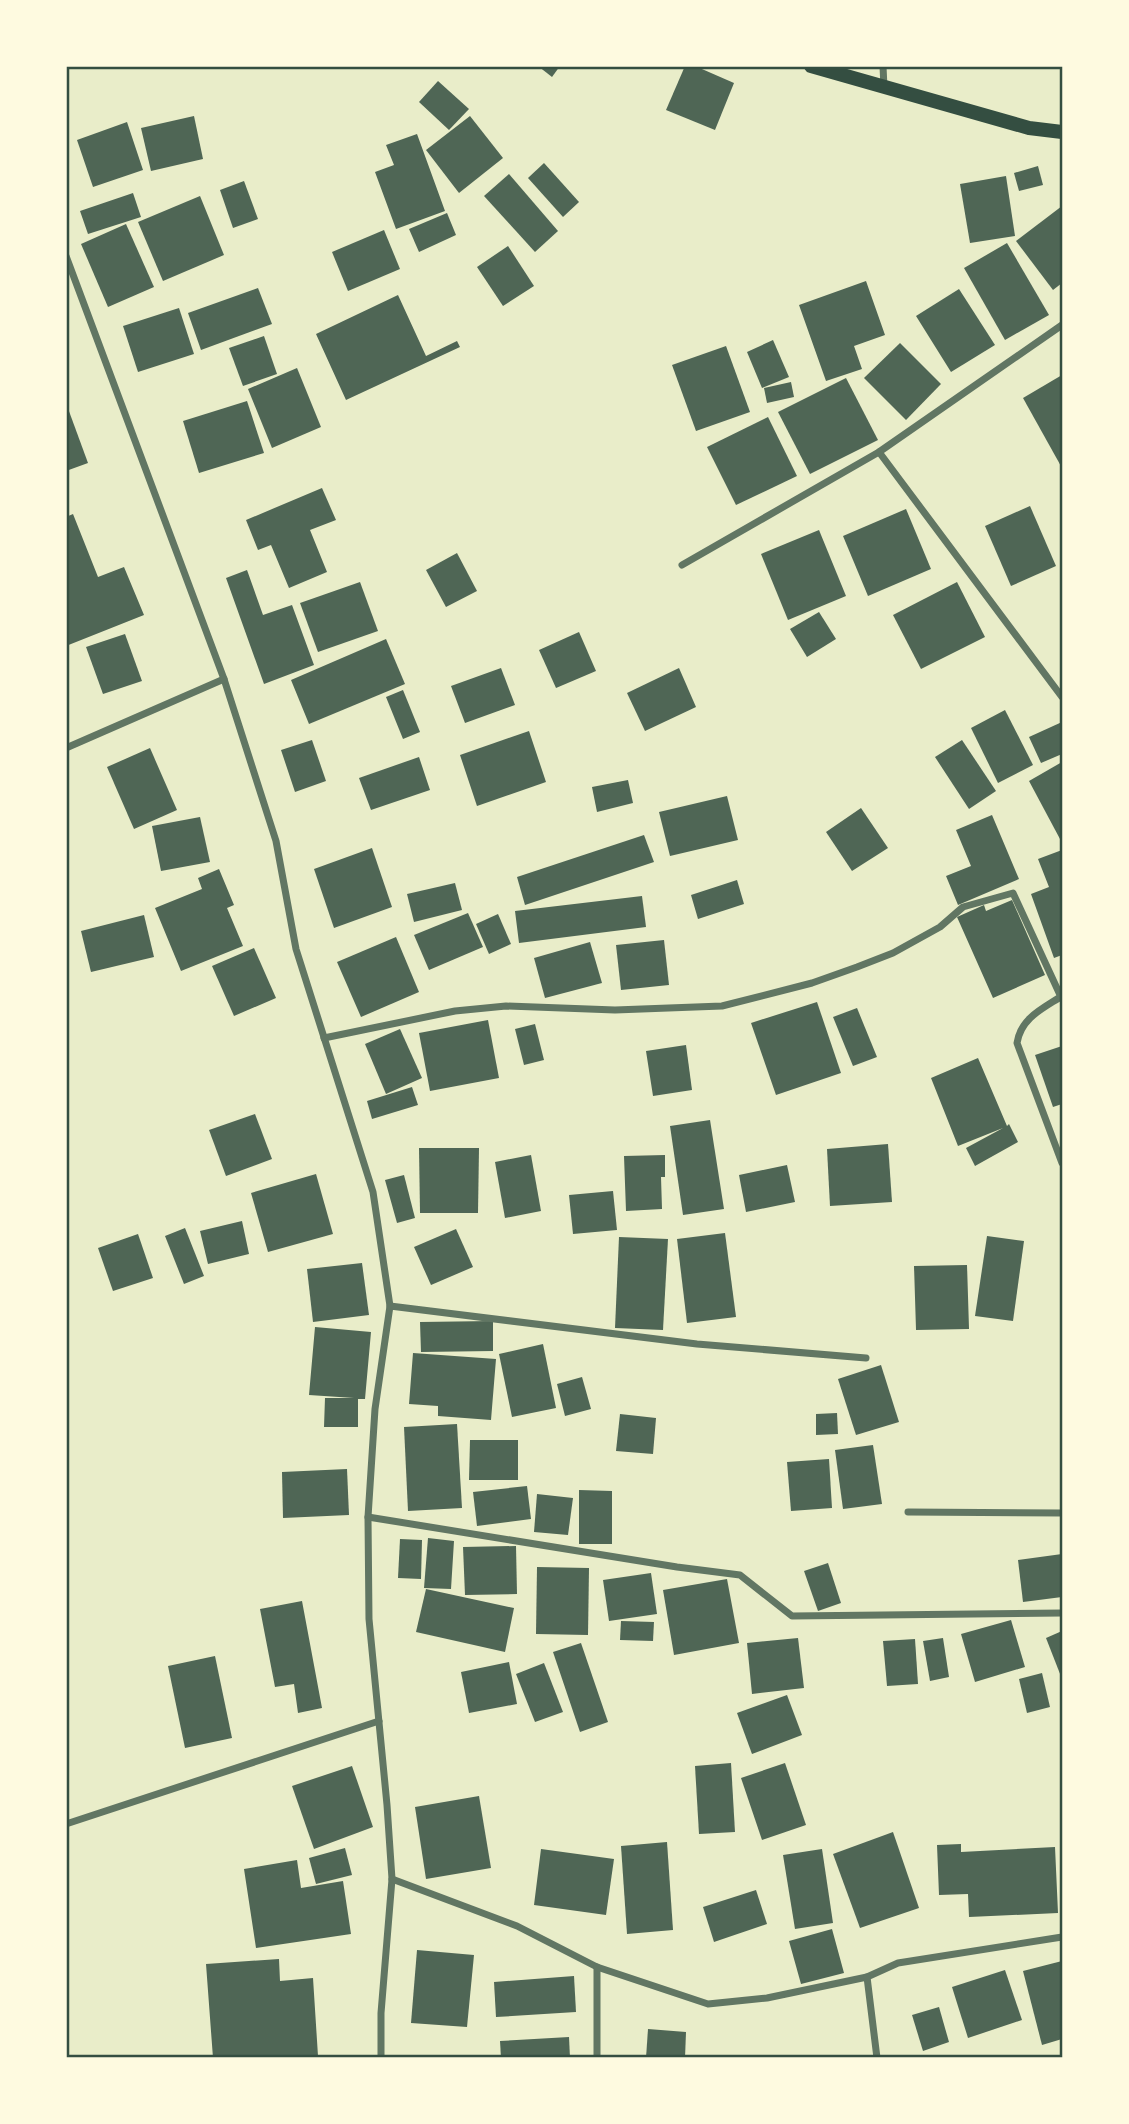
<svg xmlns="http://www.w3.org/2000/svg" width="1129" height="2124" font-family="Rubik,sans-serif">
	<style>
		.building { fill: #4f6655 }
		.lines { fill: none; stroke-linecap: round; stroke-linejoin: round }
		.minor { stroke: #617663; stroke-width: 7 }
		.secondary { stroke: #344e41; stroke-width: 14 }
		.neatline { fill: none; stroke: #344e41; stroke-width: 2.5 }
	</style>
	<rect width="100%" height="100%" fill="#e9edc9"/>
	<g class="building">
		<path d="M538,66h22l-8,11z"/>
		<path d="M685,66h10l39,17 -19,47 -49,-20z"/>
		<path d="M438,81l31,28 -20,21 -30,-28z"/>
		<path d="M194,116l9,43 -52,12 -10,-43z"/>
		<path d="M470,116l33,42 -44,35 -33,-43z"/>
		<path d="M127,122l16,48 -50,17 -16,-47z"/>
		<path d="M417,134l28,77 -49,18 -21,-57 19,-7 -8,-20z"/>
		<path d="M544,163l35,39 -16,15 -35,-39z"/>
		<path d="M1038,166l5,19 -24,6 -5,-18z"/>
		<path d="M509,174l49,57 -23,21 -51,-56z"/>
		<path d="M1006,176l9,60 -45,7 -10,-59z"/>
		<path d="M244,181l14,38 -25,9 -13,-38z"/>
		<path d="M133,193l8,24 -53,17 -8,-23z"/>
		<path d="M200,196l24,59 -61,26 -25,-59z"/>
		<path d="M1062,206v77l-9,7 -37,-49z"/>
		<path d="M447,213l9,22 -37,17 -10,-23z"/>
		<path d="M126,224l28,63 -46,20 -27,-63z"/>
		<path d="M384,230l16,39 -52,22 -16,-39z"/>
		<path d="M1007,243l42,72 -44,25 -41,-72z"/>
		<path d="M508,246l26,40 -31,20 -26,-39z"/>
		<path d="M866,281l19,54 -31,11 8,23 -36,12 -27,-76z"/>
		<path d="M258,288l14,36 -71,26 -13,-37z"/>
		<path d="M959,289l36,56 -44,27 -35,-56z"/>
		<path d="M398,295l28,61 31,-15 3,6 -114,53 -30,-66z"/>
		<path d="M179,308l15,46 -56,18 -15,-46z"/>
		<path d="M264,336l13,38 -34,12 -14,-38z"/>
		<path d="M773,340l16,37 -27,11 -15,-36z"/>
		<path d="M900,343l41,41 -35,36 -42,-42z"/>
		<path d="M726,346l24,66 -54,19 -24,-66z"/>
		<path d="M297,368l24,59 -49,21 -24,-59z"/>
		<path d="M1062,375v93l-39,-70z"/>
		<path d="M846,378l32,62 -68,34 -32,-62z"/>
		<path d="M791,382l3,15 -27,6 -3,-15z"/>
		<path d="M247,401l17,52 -65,20 -16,-52z"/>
		<path d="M66,403l22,60 -22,8z"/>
		<path d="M768,417l29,59 -61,29 -29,-58z"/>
		<path d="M322,488l14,32 -26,10 17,42 -38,16 -18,-43 -13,5 -12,-30z"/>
		<path d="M1030,506l26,60 -45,20 -26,-60z"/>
		<path d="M906,509l25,60 -63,27 -25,-60z"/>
		<path d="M73,514l25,63 26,-10 20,48 -78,31v-129z"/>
		<path d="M819,530l27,66 -58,24 -27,-66z"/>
		<path d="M457,553l20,38 -31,16 -20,-37z"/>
		<path d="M247,570l16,45 29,-10 22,60 -50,19 -38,-106z"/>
		<path d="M360,582l18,49 -60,21 -18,-49z"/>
		<path d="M957,582l28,55 -64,32 -28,-54z"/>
		<path d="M819,612l17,27 -29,18 -17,-28z"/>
		<path d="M579,632l17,39 -40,17 -17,-38z"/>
		<path d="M125,634l17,47 -39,13 -17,-47z"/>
		<path d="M386,639l19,45 -96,40 -18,-44z"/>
		<path d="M501,668l14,37 -50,18 -14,-37z"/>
		<path d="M679,668l17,39 -51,24 -18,-38z"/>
		<path d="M403,690l17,42 -17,7 -17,-42z"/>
		<path d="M1005,710l28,55 -35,18 -27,-55z"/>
		<path d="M1062,722v32l-21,9 -12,-26z"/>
		<path d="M529,731l17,51 -69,24 -17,-51z"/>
		<path d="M312,740l14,41 -31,11 -14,-42z"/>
		<path d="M962,740l34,51 -27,18 -34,-52z"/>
		<path d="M150,748l27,62 -43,19 -27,-62z"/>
		<path d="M419,757l11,33 -59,20 -12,-32z"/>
		<path d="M1062,762v76l-2,1 -31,-58z"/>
		<path d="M628,780l5,23 -36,9 -5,-25z"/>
		<path d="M727,796l11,44 -68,16 -11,-44z"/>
		<path d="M861,808l27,40 -36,23 -26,-39z"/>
		<path d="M992,815l27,64 -61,26 -12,-29 25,-10 -15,-36z"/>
		<path d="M200,817l10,45 -49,9 -9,-45z"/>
		<path d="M644,835l10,27 -129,43 -8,-28z"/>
		<path d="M372,848l20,59 -58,21 -20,-59z"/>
		<path d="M1062,850v105l-8,3 -23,-64 18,-7 -11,-28z"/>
		<path d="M219,869l15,36 -7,3 16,38 -62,25 -26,-63 47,-19 -4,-11z"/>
		<path d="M737,880l7,24 -46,15 -7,-24z"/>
		<path d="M455,883l7,27 -48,12 -7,-28z"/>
		<path d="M642,896l4,31 -127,16 -4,-32z"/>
		<path d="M1012,900l33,75 -52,23 -36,-81 27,-12 2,6z"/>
		<path d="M468,913l15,34 -54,23 -15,-35z"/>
		<path d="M498,914l13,30 -22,10 -13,-30z"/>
		<path d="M144,915l10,42 -63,15 -10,-41z"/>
		<path d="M396,937l23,55 -58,25 -24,-55z"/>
		<path d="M664,940l5,45 -48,5 -5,-45z"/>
		<path d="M590,942l12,41 -57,15 -11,-40z"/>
		<path d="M254,948l22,50 -42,18 -22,-50z"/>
		<path d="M817,1002l24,71 -65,22 -25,-72z"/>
		<path d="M857,1008l20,49 -24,9 -20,-49z"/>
		<path d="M488,1020l11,58 -69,13 -11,-58z"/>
		<path d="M535,1024l9,36 -20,5 -9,-36z"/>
		<path d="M400,1029l22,49 -36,16 -21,-50z"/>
		<path d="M686,1045l6,45 -39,6 -7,-45z"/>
		<path d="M1062,1046v58l-9,3 -18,-52z"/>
		<path d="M978,1058l29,68 2,-2 9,18 -43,24 -9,-18 37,-20 -45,18 -27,-68z"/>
		<path d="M412,1087l6,18 -46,14 -5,-18z"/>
		<path d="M255,1114l17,45 -46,17 -17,-46z"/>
		<path d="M710,1120l14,89 -41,6 -13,-89z"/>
		<path d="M888,1144l4,58 -62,4 -3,-57z"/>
		<path d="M419,1148h60l-1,65h-58z"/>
		<path d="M531,1155l10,56 -36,7 -10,-56z"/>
		<path d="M665,1155v22h-4l1,32 -36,2 -2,-55z"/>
		<path d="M787,1165l8,37 -49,10 -7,-37z"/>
		<path d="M316,1174l17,60 -65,18 -17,-59z"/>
		<path d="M404,1175l11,43 -18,5 -12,-43z"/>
		<path d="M613,1191l4,39 -44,4 -4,-39z"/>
		<path d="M242,1221l7,33 -41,10 -8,-33z"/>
		<path d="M185,1228l19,48 -20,8 -19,-48z"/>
		<path d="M456,1229l17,38 -42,18 -17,-38z"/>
		<path d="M725,1233l11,84 -49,6 -10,-84z"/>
		<path d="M138,1234l15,44 -40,13 -15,-43z"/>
		<path d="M987,1236l37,5 -11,80 -38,-5z"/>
		<path d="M619,1237l49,2 -5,91 -48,-2z"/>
		<path d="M362,1263l7,52 -56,7 -6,-53z"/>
		<path d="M967,1265l2,64 -53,1 -2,-64z"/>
		<path d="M493,1321v30l-72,1 -1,-30z"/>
		<path d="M315,1327l56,5 -6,67h-7v28h-34l1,-29h29l-45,-3z"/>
		<path d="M543,1344l13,64 -44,9 -13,-63z"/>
		<path d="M413,1353l83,6 -5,61 -53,-4v-10l-29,-2z"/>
		<path d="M881,1365l18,57 -43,13 -18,-56z"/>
		<path d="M582,1377l9,32 -26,7 -8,-32z"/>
		<path d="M837,1413l1,21 -22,1v-21z"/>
		<path d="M620,1414l36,4 -3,36 -37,-3z"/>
		<path d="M457,1424l5,84 -54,3 -4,-84z"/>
		<path d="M470,1440h48v40h-49z"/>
		<path d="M873,1445l9,59 -39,5 -8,-59z"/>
		<path d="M829,1459l3,49 -41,3 -4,-49z"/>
		<path d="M347,1469l2,46 -66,3 -1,-46z"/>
		<path d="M527,1486l4,33 -54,7 -4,-34z"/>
		<path d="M579,1490l33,1v53h-33z"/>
		<path d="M537,1494l36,4 -5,37 -34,-3z"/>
		<path d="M428,1538l26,3 -3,48 -27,-1z"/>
		<path d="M400,1539l22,1 -1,39 -23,-1z"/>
		<path d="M516,1546l1,48 -52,1 -2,-48z"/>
		<path d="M1062,1554v43l-39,5 -5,-42z"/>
		<path d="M828,1563l13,40 -23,8 -14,-40z"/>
		<path d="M537,1567l52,1 -1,67 -52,-1z"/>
		<path d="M651,1573l6,41 -48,7 -6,-41z"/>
		<path d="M727,1579l12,64 -65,12 -11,-65z"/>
		<path d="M426,1589l88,19 -9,44 -89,-20z"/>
		<path d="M302,1601l20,107 -24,5 -4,-29 -19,3 -15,-78z"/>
		<path d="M1011,1620l14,47 -50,15 -14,-48z"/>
		<path d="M621,1621l33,1 -1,19 -33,-1z"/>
		<path d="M1062,1631v48l-16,-41z"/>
		<path d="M798,1638l6,50 -52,6 -5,-51z"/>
		<path d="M943,1638l6,39 -19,4 -7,-40z"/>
		<path d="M915,1639l3,45 -31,2 -4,-45z"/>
		<path d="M581,1643l27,79 -28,10 -27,-80z"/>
		<path d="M215,1656l17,82 -47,10 -17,-82z"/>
		<path d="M509,1662l8,42 -48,9 -8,-41z"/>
		<path d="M544,1663l19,49 -28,10 -19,-48z"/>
		<path d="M1042,1673l8,34 -23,6 -8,-34z"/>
		<path d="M787,1695l15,40 -50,19 -15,-41z"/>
		<path d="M731,1763l4,69 -36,2 -4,-68z"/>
		<path d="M785,1763l21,62 -44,15 -21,-62z"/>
		<path d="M352,1766l21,61 -59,22 -22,-63z"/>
		<path d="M479,1796l12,72 -65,11 -11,-72z"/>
		<path d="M893,1832l26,76 -59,20 -27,-74z"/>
		<path d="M667,1842l6,88 -46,4 -6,-88z"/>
		<path d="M961,1844v8l94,-5 3,66 -89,4 -1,-23 -29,1 -2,-50z"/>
		<path d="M345,1848l7,27 -36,9 -7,-26z"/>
		<path d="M541,1849l73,10 -8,56 -72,-10z"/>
		<path d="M822,1849l11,74 -38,6 -12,-74z"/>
		<path d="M297,1860l4,28 42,-7 8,53 -95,14 -12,-79z"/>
		<path d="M756,1890l11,34 -53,18 -11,-35z"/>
		<path d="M832,1929l12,44 -43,11 -12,-43z"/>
		<path d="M417,1950l57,5 -7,72 -56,-4z"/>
		<path d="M279,1959l1,22 33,-3 5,78 -105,2 -7,-94z"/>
		<path d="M1062,1961v78l-20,6 -19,-74z"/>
		<path d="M1005,1970l17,50 -54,18 -16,-51z"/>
		<path d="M574,1976l2,36 -80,5 -2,-35z"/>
		<path d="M939,2007l10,35 -26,9 -11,-36z"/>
		<path d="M648,2029l38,3 -1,26h-39z"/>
		<path d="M569,2037l1,21h-69l-1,-17z"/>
	</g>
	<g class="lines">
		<g class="minor">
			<path d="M883,66l1,22"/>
			<path d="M66,256l158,423 52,162 20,108 77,243 17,114 -15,103 -7,108 1,102 18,186 5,74 -11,134v45"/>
			<path d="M879,452l183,245"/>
			<path d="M682,565l197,-113 183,-127"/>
			<path d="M66,748l158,-69"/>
			<path d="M1062,996c-20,13 -41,22 -45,47l45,120"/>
			<path d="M324,1038l131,-27 51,-5 109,4 107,-4 90,-23 45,-16 36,-14 47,-26 23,-20 50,-14 48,104"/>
			<path d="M390,1306l307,38 169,14"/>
			<path d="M908,1512l154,1"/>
			<path d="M368,1517l309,50 63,8 52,41 270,-3"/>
			<path d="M66,1824l313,-103"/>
			<path d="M392,1879l125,47 80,41 111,37 59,-6 100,-21 31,-14 164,-26"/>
			<path d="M867,1977l10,81"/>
			<path d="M597,2058v-91"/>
		</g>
		<path class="secondary" d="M811,66l218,62 33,4"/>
	</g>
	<rect width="1129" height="2124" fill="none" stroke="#fefae0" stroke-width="136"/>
	<rect x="68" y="68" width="993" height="1988" class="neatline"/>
</svg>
